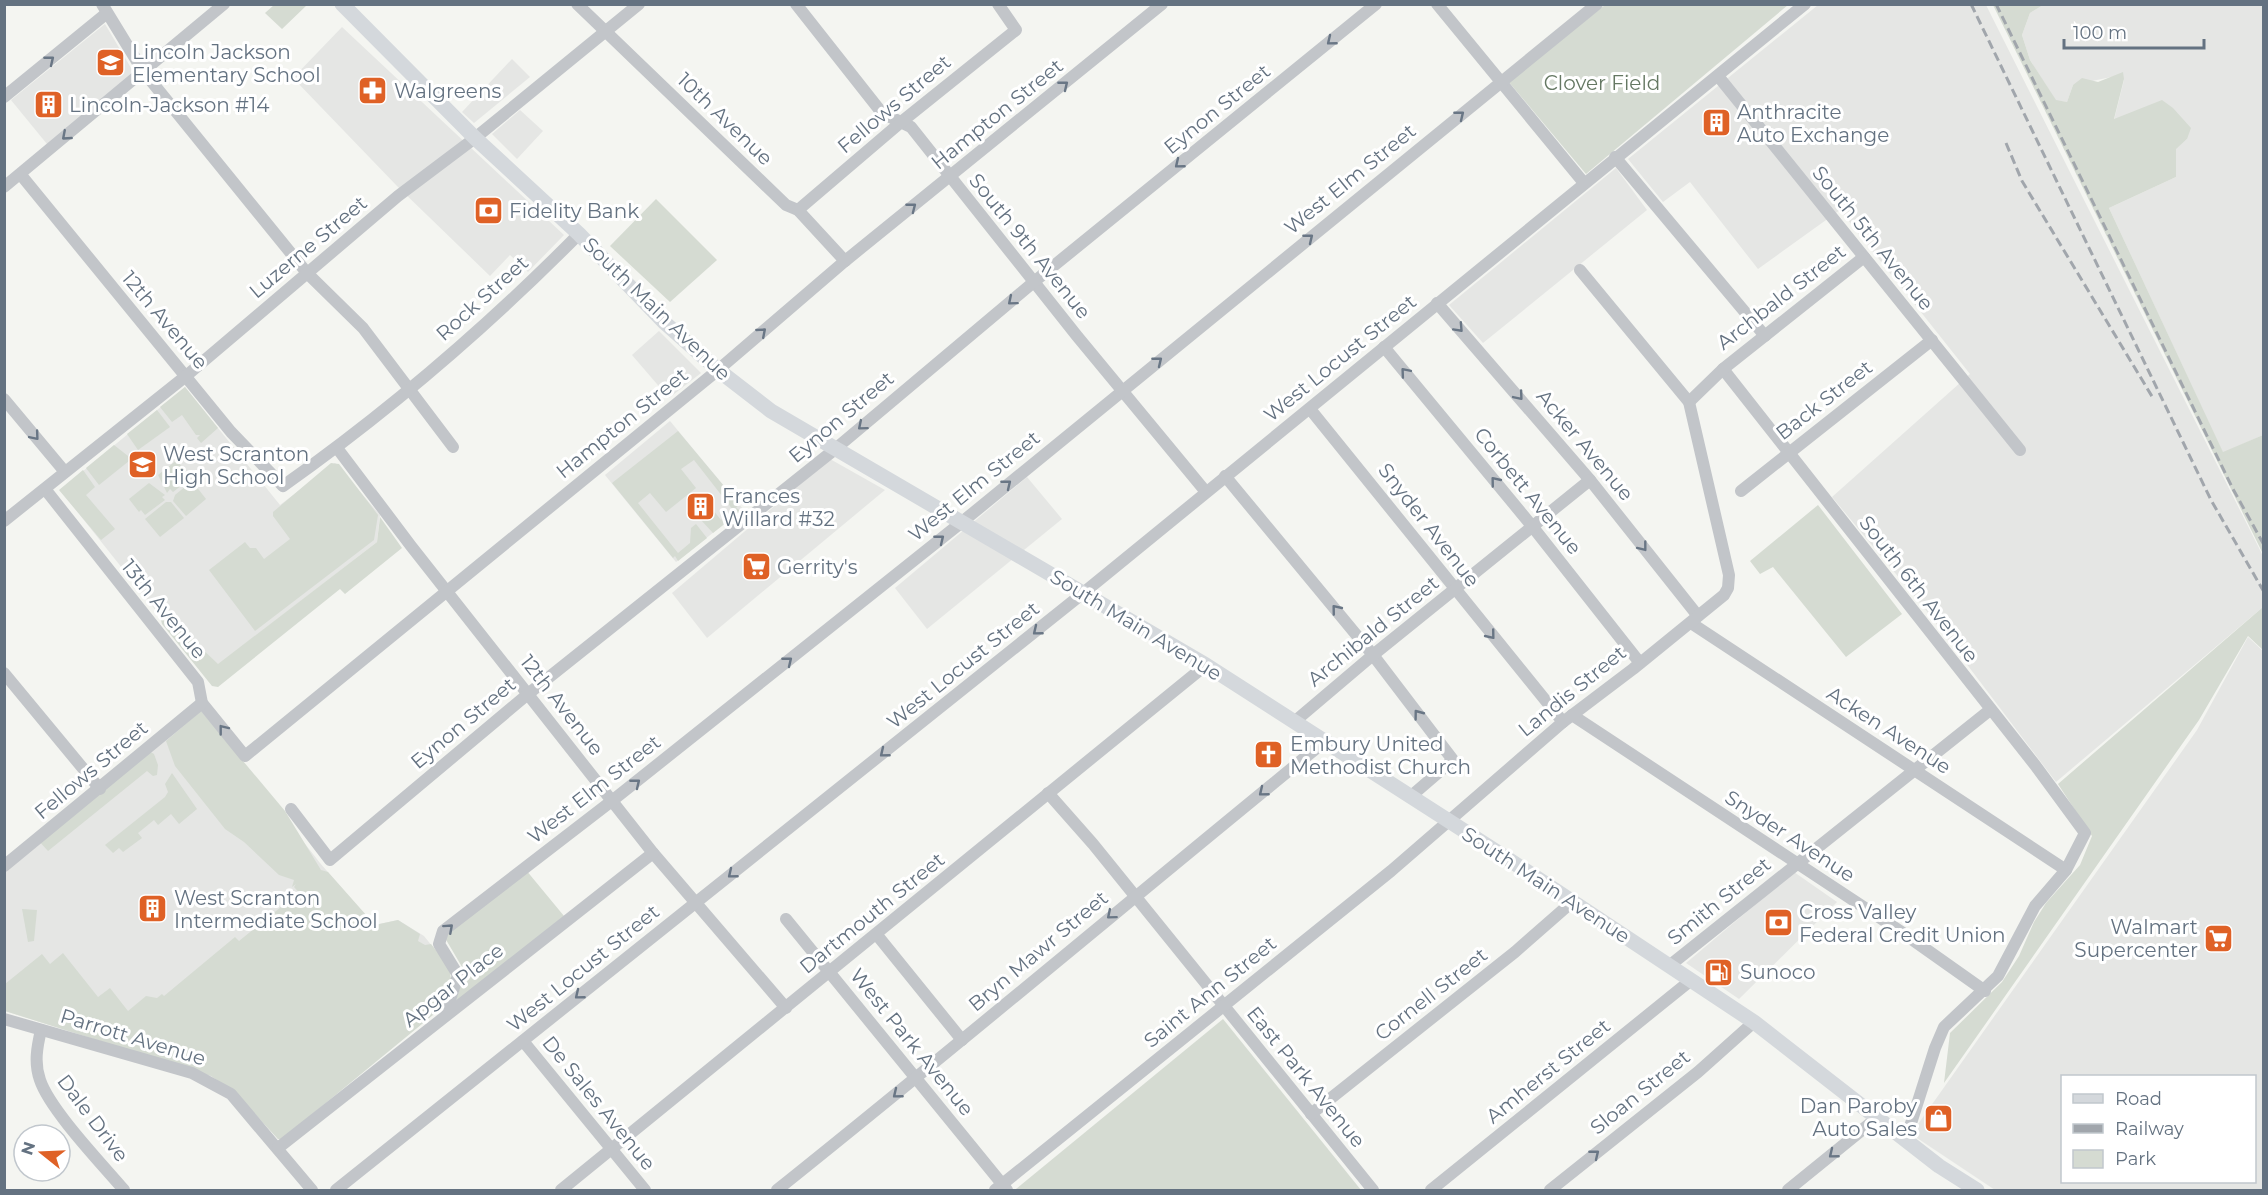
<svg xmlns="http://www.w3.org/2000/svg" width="2268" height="1195" font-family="Montserrat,sans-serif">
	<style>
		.built { fill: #e5e6e4; fill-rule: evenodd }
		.green { fill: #d5dbd2 }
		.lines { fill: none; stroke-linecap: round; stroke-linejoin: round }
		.minor { stroke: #c2c5c9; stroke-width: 12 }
		.major { stroke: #d4d8dc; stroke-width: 15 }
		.rail { stroke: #a1a6ac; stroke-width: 3; stroke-dasharray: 9 4.5; stroke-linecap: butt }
		.oneway { stroke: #697685 }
		.labels { text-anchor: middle; stroke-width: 6; stroke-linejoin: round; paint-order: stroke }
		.poi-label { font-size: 20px; fill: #647281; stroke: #fff; text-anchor: start }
		.park-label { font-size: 20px; fill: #657863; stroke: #fff }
		.street-label { font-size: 20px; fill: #647281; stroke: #fff }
	</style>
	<rect width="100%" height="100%" fill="#f4f5f1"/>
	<g class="built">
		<path d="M2102,4l161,1v430l-40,18 -114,-245 67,-31v-29l11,-9 -73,-19 10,-40 -8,-4 -43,9 -6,17 -11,-1 -26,-41 -8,-25 8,-22 13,-8z"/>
		<path d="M1818,5h168l277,551v51l-207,175 -131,-173 -93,-112 138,-123 -130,-164 -82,59 -68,-87 -27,20 -35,-43z"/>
		<path d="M105,24l29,49 -87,71 -36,-44z"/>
		<path d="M342,27l222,208 -36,37 -18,-17 -20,21 -93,-90 -104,-108z"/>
		<path d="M512,59l18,18 -56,46 -12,-11z"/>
		<path d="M520,110l23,21 -26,28 -25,-25z"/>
		<path d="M1616,168l31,42 -164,133 -34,-38z"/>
		<path d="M659,331l42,42 -32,25 -37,-43z"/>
		<path d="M185,387l95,118 55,-42 45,52 -3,27 -159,123 -43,-43 -14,-5 -101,-127z"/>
		<path d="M670,421l73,88 -67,53 -71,-87z"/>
		<path d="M830,459l55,31 -178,148 -35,-45z"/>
		<path d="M1027,477l35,42 -135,110 -32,-41z"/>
		<path d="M2248,637l16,15 -1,538h-268l-84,-56 286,-404zM2062,1076h192v106h-192z"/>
		<path d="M197,706l123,157 54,62 24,-5 26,16 25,31 -10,43 -161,129 -42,-46 -25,-17 -206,-65 -1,-143z"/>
		<path d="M1794,872l43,30 -98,97 -53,-36z"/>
	</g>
	<g class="green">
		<path d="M274,5v-1l33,1 -25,24 -17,-16z"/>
		<path d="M1605,5h183l-202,169 -78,-93z"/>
		<path d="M1993,5h109h-59l-13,8 -8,22 8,25 26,40 11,2 6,-17 9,-7 16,4 25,-10 1,7 -10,40 48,-19 11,8 18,20 -4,11 -11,10v28l-67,31 114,244 40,-17v119z"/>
		<path d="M656,199l61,61 -47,42 -60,-56z"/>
		<path d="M185,387l33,41 -17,15 -4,-5 3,-3h-4l-14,-20 -10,7 -12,-15z"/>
		<path d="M157,410l13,17 -32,23 -11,-16z"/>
		<path d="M678,431l61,73 -3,4 5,3 -28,22 -12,-13 12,-10 8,10 12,-10 -39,-50 -13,9 15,19 -30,24 -16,-19 -12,10 40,50 12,-10 1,-15 5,-4 11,14 -29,23 -3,-5 -2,2 -61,-75z"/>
		<path d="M114,445l14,11 1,5 -30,24 -13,-17z"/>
		<path d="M177,460l13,19 -17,13 -3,-3 -3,4 -9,-18z"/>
		<path d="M331,463l8,1 39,51 -4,25 -119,91 -46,-61 36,-28 5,6h6l8,11 26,-20 -17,-23v-4z"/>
		<path d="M83,470l12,17 -9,8 29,34 -14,11 -42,-50z"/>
		<path d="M192,481l14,18 -20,17 -13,-15 2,-6z"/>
		<path d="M149,483l16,12 -3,2 3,3 -20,15 -4,-5 -2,2 -10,-13z"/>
		<path d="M166,502h5l13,16 -24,19 -15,-18z"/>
		<path d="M1818,505l84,109 -56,43 -73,-90 -13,7 -10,-13z"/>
		<path d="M380,517l22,31 -57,46 -5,-5 -122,98 -6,-1 -50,-62 -1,-4 13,2 44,42 159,-122z"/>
		<path d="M2263,607v43l-15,-14 -49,84 -255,363 6,-50 52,-51 17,-26 15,-34 12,-19 34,-38 12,-29 -34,-52z"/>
		<path d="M201,711l84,100 36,59 7,2 47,53 23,-5 22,14 -2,7 7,4 6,-1 18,23 2,12 -12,31 -157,129h-4l-42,-46 -25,-17 -206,-65v-27l37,-30 8,10 13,-11 35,44 12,-9 18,23 18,-15 11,2 5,-4 2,2 71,-59 4,4 47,-38 5,5 13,-10 -10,-11 2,-3 -4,3 2,-7 -15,-5 -35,-33 -19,-13 -50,-63 -9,-25z"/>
		<path d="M147,750l7,4 4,11 -1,10 -4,1 -6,-5 -99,80 -10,-11z"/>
		<path d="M172,773l25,36 -18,15 -8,-10 -13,11 -4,-5 -16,13 4,5 -19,14 -4,-4 -6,5 -8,-8 60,-48 3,-5 -3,-8z"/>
		<path d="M526,870l38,46 -110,90 11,-34 -20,-34 3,-7z"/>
		<path d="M22,909l15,1 -3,31 -6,1z"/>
		<path d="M1223,1019l138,171h-344l-1,-1z"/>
	</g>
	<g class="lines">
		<g class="minor">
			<path d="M102,4l41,67 164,202 56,55 90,119"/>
			<path d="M577,4l209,201 12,5 47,51"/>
			<path d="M796,4l86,109 29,14 166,209 129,156"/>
			<path d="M1437,4l147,179"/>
			<path d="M1718,76l302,374"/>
			<path d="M4,97l103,-84"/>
			<path d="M1615,157l150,179"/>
			<path d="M21,175l210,257 52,54c106,-75 205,-160 296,-252"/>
			<path d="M4,187l220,-183"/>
			<path d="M798,210l102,-87 116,-93 -18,-26"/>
			<path d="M1437,303l153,177 108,136"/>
			<path d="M1384,347l148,179 108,137"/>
			<path d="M1723,369l312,396 50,68 -19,37 -31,36 -37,70 -54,51 -9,21 -29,91"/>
			<path d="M4,399l61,73"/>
			<path d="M1689,402l34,-33 141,-112"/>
			<path d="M1310,409l253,313"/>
			<path d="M337,448l74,98 242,307 133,155"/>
			<path d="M1225,476l148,179 80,105 -43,37"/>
			<path d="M45,489l153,193 4,21 43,53 473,-386 127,-109 317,-257"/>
			<path d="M1741,491l191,-151"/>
			<path d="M4,521l182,-145 212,-180 77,-58 164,-134"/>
			<path d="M1691,623l375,247"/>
			<path d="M4,673l96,116"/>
			<path d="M1572,715l331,218 82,58"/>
			<path d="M1294,722l79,-67 217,-175"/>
			<path d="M1048,793l45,51 280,346"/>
			<path d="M291,809l39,51 198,-166 306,-244 201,-169 341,-277"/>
			<path d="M4,866l198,-163"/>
			<path d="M786,919l221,271"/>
			<path d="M877,935l85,105"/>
			<path d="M1669,966l321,-256"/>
			<path d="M445,1016l13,-41 -19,-31 4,-13 170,-131 349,-278 635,-518"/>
			<path d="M4,1019l188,54 39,21 81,96"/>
			<path d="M41,1030c-4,17 -7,33 -1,50 10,30 62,84 84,110"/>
			<path d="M523,1041l122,149"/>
			<path d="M1311,1114l204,-162 57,-50"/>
			<path d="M278,1148l375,-295"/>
			<path d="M336,1190l746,-596 723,-590"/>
			<path d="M561,1190l645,-525"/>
			<path d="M777,1190c184,-147 364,-299 547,-448"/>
			<path d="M995,1190l396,-319 172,-149 70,-53 91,-74 4,-7 1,-13 -40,-173 -109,-132"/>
			<path d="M1431,1190l259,-209"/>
			<path d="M1550,1190l148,-118 56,-50"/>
			<path d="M1788,1190l90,-73"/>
		</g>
		<path class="major" d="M342,4l133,134 104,96 86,89 53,47 53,41 435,254 299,192 249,165 185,144 38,24"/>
		<g class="rail">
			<path d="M1971,4l240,496 53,92"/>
			<path d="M1996,4l237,485 31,56"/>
			<path d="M2006,143l16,38 131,217"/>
		</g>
	</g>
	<defs><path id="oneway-chevron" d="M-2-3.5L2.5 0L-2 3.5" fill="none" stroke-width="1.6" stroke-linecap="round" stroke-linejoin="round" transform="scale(1.5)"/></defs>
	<g class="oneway">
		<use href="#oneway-chevron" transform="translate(1331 41) rotate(141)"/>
		<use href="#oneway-chevron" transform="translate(50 60) rotate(-39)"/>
		<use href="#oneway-chevron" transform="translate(1064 85) rotate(-39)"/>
		<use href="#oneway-chevron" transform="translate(1460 115) rotate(-39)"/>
		<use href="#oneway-chevron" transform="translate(66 136) rotate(139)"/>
		<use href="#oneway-chevron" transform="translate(1179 164) rotate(141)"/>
		<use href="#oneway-chevron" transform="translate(912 207) rotate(-38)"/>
		<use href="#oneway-chevron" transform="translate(1309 238) rotate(-39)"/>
		<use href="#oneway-chevron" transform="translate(1012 301) rotate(140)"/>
		<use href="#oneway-chevron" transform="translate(1459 328) rotate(47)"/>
		<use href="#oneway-chevron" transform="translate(762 332) rotate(-41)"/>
		<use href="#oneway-chevron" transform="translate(1158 361) rotate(-39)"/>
		<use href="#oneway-chevron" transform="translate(1405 372) rotate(-130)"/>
		<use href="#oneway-chevron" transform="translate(1519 396) rotate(50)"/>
		<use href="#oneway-chevron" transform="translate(862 426) rotate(140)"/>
		<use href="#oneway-chevron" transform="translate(35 436) rotate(50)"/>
		<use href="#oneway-chevron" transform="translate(1495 481) rotate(-129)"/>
		<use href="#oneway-chevron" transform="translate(1007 484) rotate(-39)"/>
		<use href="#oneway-chevron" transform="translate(940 539) rotate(-39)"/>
		<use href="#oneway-chevron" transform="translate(1643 547) rotate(52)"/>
		<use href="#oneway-chevron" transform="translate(1336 609) rotate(-129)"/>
		<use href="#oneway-chevron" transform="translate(1037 631) rotate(141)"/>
		<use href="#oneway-chevron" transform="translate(1491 635) rotate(51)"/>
		<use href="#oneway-chevron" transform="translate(788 661) rotate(-39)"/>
		<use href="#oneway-chevron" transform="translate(1418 714) rotate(-127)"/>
		<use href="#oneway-chevron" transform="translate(223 729) rotate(-128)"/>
		<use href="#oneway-chevron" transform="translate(884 753) rotate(141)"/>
		<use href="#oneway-chevron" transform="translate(636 783) rotate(-39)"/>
		<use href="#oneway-chevron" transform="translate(1263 792) rotate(141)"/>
		<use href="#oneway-chevron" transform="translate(732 874) rotate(141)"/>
		<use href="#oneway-chevron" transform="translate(1111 915) rotate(140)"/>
		<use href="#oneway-chevron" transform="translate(449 928) rotate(-42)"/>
		<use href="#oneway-chevron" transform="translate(579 995) rotate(141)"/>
		<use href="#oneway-chevron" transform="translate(897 1094) rotate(141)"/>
		<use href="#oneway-chevron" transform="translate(1595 1154) rotate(-39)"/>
		<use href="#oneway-chevron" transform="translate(1833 1154) rotate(141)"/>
	</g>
	<defs>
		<symbol id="school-square" viewBox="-11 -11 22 22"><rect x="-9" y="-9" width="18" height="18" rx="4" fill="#df6126" stroke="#fff"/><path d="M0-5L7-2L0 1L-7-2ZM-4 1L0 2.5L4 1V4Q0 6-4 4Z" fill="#fff"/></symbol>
		<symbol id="pharmacy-square" viewBox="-11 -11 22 22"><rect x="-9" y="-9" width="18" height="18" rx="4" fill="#df6126" stroke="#fff"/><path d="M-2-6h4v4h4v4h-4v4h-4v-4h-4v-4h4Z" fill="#fff"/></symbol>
		<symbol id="building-square" viewBox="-11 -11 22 22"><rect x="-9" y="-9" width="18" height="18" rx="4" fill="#df6126" stroke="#fff"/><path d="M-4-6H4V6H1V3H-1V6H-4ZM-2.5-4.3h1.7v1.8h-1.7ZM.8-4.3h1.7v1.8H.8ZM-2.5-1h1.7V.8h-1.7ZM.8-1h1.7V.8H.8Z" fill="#fff"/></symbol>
		<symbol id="bank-square" viewBox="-11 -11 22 22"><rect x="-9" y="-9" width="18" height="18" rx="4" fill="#df6126" stroke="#fff"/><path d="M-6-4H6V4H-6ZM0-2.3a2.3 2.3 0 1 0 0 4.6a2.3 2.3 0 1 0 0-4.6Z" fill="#fff"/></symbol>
		<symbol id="supermarket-square" viewBox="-11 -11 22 22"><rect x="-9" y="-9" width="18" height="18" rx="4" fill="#df6126" stroke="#fff"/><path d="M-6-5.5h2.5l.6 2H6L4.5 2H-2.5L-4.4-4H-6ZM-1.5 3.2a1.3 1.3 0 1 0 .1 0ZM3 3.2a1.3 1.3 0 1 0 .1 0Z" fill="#fff"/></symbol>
		<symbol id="church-square" viewBox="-11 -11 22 22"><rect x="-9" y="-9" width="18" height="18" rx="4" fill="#df6126" stroke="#fff"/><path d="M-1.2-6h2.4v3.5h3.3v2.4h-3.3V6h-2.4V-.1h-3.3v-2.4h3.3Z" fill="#fff"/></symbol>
		<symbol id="fuel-square" viewBox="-11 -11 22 22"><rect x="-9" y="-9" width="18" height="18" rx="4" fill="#df6126" stroke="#fff"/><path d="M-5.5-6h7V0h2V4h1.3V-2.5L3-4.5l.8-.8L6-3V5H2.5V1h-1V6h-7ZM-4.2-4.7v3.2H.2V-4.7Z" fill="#fff"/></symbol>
		<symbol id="shop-square" viewBox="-11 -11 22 22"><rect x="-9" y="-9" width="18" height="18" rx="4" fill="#df6126" stroke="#fff"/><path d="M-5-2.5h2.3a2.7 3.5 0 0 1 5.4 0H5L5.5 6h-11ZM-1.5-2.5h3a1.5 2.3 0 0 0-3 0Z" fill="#fff"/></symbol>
	</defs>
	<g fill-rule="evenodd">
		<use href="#school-square" x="94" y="46" width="33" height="33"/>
		<use href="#pharmacy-square" x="356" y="74" width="33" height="33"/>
		<use href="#building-square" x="32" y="88" width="33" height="33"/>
		<use href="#building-square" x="1700" y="106" width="33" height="33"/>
		<use href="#bank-square" x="472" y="194" width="33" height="33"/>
		<use href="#school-square" x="126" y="448" width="33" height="33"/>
		<use href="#building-square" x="684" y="490" width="33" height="33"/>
		<use href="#supermarket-square" x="740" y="550" width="33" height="33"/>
		<use href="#church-square" x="1252" y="738" width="33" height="33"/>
		<use href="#building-square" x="136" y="892" width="33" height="33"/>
		<use href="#bank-square" x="1762" y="906" width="33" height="33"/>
		<use href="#supermarket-square" x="2202" y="922" width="33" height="33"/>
		<use href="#fuel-square" x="1702" y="956" width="33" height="33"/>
		<use href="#shop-square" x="1922" y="1102" width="33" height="33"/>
	</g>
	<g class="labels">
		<g class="poi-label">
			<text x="132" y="59">Lincoln Jackson<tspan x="132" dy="23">Elementary School</tspan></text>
			<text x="394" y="98">Walgreens</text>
			<text x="69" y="112">Lincoln-Jackson #14</text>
			<text x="1737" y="119">Anthracite<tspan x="1737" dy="23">Auto Exchange</tspan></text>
			<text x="509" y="218">Fidelity Bank</text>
			<text x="163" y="461">West Scranton<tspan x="163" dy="23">High School</tspan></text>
			<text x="722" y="503">Frances<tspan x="722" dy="23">Willard #32</tspan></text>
			<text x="777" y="574">Gerrity's</text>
			<text x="1290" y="751">Embury United<tspan x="1290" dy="23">Methodist Church</tspan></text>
			<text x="174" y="905">West Scranton<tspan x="174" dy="23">Intermediate School</tspan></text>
			<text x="1799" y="919">Cross Valley<tspan x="1799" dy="23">Federal Credit Union</tspan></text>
			<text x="2198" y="934" text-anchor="end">Walmart<tspan x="2198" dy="23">Supercenter</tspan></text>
			<text x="1740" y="979">Sunoco</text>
			<text x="1917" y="1113" text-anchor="end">Dan Paroby<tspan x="1917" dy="23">Auto Sales</tspan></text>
		</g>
		<g class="park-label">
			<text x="1602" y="90">Clover Field</text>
		</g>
		<g class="street-label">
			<text transform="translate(894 104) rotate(-40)" y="7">Fellows Street</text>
			<text transform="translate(1217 109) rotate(-39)" y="7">Eynon Street</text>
			<text transform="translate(997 114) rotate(-39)" y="7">Hampton Street</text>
			<text transform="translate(725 119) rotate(44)" y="7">10th Avenue</text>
			<text transform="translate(1350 179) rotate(-39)" y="7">West Elm Street</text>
			<text transform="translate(1873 238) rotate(51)" y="7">South 5th Avenue</text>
			<text transform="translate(1030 246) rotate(51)" y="7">South 9th Avenue</text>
			<text transform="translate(308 247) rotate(-40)" y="7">Luzerne Street</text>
			<text transform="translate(1781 297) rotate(-38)" y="7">Archbald Street</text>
			<text transform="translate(482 298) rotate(-42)" y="7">Rock Street</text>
			<text transform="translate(657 309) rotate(44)" y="7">South Main Avenue</text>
			<text transform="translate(165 320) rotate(50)" y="7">12th Avenue</text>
			<text transform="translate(1340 358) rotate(-39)" y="7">West Locust Street</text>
			<text transform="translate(1824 400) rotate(-38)" y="7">Back Street</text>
			<text transform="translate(841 417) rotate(-40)" y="7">Eynon Street</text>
			<text transform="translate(622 423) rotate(-39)" y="7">Hampton Street</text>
			<text transform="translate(1585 445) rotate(50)" y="7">Acker Avenue</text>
			<text transform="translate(974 486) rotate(-39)" y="7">West Elm Street</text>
			<text transform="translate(1528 491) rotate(51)" y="7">Corbett Avenue</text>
			<text transform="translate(1429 525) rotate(52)" y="7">Snyder Avenue</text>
			<text transform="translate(1919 589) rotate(52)" y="7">South 6th Avenue</text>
			<text transform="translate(164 609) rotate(51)" y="7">13th Avenue</text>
			<text transform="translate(1136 625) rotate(31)" y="7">South Main Avenue</text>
			<text transform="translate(1373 631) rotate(-39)" y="7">Archibald Street</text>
			<text transform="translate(963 665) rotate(-39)" y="7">West Locust Street</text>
			<text transform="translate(1572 691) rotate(-39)" y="7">Landis Street</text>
			<text transform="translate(562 705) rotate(52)" y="7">12th Avenue</text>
			<text transform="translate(463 723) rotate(-40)" y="7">Eynon Street</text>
			<text transform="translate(1889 730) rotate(33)" y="7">Acken Avenue</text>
			<text transform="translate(91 770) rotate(-40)" y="7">Fellows Street</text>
			<text transform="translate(594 789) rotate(-38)" y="7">West Elm Street</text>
			<text transform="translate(1790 836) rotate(33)" y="7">Snyder Avenue</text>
			<text transform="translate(1546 885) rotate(33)" y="7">South Main Avenue</text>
			<text transform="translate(1719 901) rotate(-39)" y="7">Smith Street</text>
			<text transform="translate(872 913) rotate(-39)" y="7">Dartmouth Street</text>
			<text transform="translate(1038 951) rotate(-40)" y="7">Bryn Mawr Street</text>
			<text transform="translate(583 968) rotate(-39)" y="7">West Locust Street</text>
			<text transform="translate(453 985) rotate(-38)" y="7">Apgar Place</text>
			<text transform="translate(1210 992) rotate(-39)" y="7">Saint Ann Street</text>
			<text transform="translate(1431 994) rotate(-38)" y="7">Cornell Street</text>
			<text transform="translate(133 1037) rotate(17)" y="7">Parrott Avenue</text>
			<text transform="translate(912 1042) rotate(51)" y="7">West Park Avenue</text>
			<text transform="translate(1548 1071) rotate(-39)" y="7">Amherst Street</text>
			<text transform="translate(1306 1077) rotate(51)" y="7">East Park Avenue</text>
			<text transform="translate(1640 1092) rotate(-39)" y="7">Sloan Street</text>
			<text transform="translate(599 1103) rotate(51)" y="7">De Sales Avenue</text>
			<text transform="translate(93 1118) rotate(53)" y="7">Dale Drive</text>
		</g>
	</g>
	<rect width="2268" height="1195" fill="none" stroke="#647281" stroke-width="12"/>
	<rect x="2061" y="1075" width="195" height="108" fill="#ffffff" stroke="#c1c7cd" stroke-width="1.5"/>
	<rect x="2073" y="1094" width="30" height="9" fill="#d4d8dc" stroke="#c1c7cd" stroke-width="1.5"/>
	<text x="2115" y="1105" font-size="18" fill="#647281">Road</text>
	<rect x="2073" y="1124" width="30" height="9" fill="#a1a6ac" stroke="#c1c7cd" stroke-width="1.5"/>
	<text x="2115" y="1135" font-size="18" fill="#647281">Railway</text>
	<rect x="2073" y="1150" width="30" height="18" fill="#d5dbd2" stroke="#c1c7cd" stroke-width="1.5"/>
	<text x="2115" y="1165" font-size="18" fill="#647281">Park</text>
	<g transform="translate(42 1153) rotate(288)"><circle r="28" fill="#ffffff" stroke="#c1c7cd" stroke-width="1.5"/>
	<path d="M0-4.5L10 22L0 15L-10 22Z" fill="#df6126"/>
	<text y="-9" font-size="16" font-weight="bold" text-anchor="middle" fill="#647281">N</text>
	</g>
	<path d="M2064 39v9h140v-9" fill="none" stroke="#647281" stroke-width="3"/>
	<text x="2073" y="39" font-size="18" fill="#647281" stroke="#ffffff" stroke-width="4.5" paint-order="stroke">100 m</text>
</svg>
